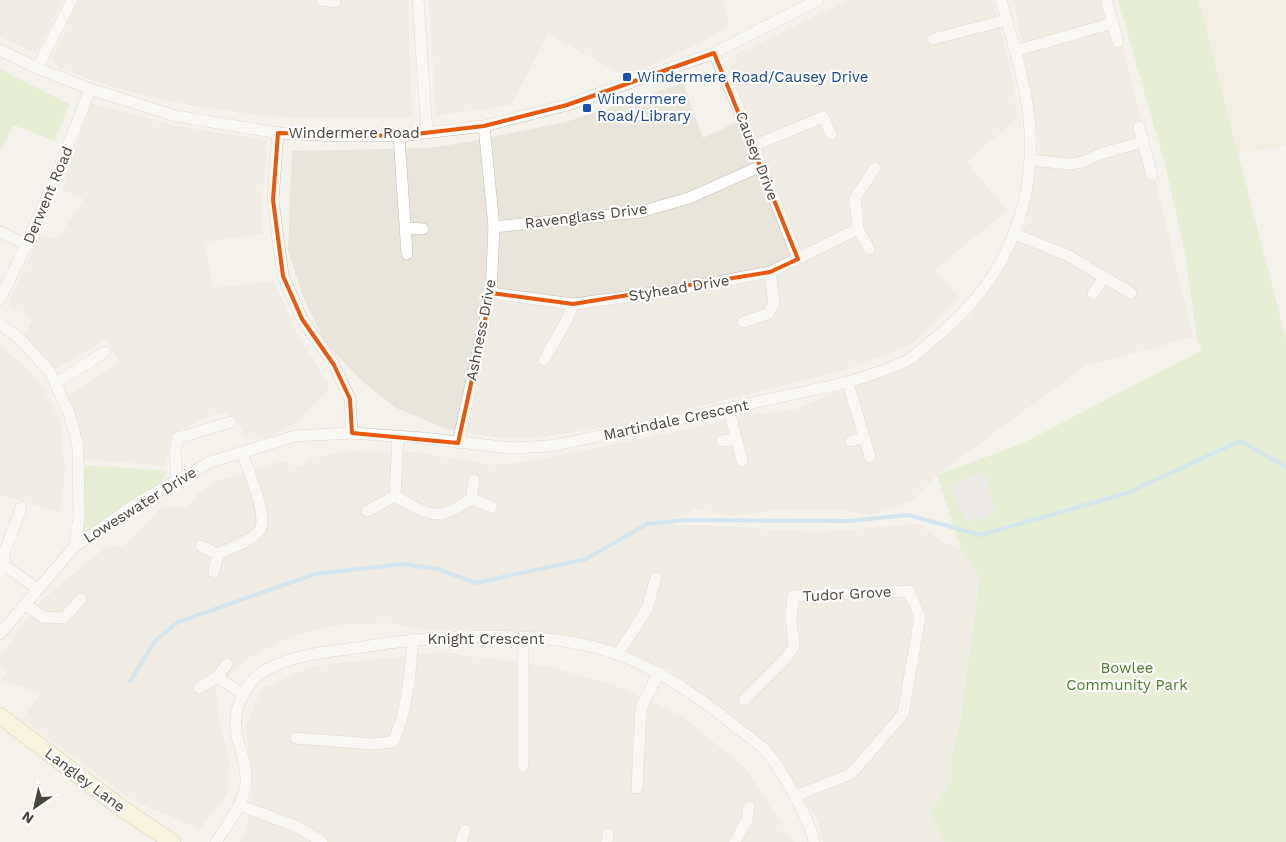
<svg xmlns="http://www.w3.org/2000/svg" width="1286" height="842" font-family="'Work Sans',sans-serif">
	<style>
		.residential { fill: #eae5da }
		.education { fill: #efe8d6 }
		.green { fill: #d2eab5 }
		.parking { fill: #e5e3e0 }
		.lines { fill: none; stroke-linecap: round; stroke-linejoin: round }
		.stream { stroke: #a9d4f2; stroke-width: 4 }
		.street-casing { stroke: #c2bbae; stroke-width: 12 }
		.secondary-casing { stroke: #d6c79b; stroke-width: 18 }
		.street { stroke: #fff; stroke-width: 11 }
		.secondary { stroke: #fff3cd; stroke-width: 16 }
		.marked { fill: none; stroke: #e8590c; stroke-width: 4; stroke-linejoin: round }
		.transit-dot { fill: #1a4fb4; stroke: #fff; stroke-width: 2 }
		.labels { text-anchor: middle; stroke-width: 4.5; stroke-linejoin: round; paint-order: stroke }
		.transit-label { font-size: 15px; fill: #164399; stroke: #fff; text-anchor: start }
		.street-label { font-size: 15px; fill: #4b4439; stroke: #fff }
		.park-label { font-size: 15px; fill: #4a7f2a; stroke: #fff }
	</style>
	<rect width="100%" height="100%" fill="#f6f3ec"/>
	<g class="residential">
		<path d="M0,0h62l-26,53 -36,-16z"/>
		<path d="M78,0h330l4,117 -92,2 -55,-3 -81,-12 -69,-16 -57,-20 -6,-9z"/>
		<path d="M429,0h299l-5,2 7,23 -23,14 -80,38 -79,-43 -37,71 -75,11z"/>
		<path d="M849,0h144l21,85 3,33 -50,44 40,49 -73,59 25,27 -45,46 -66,26 -214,54 -93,14 -41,1 -50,-8 -54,-22 -33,-26 -37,-38 -22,-45 -16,-48 4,-100 138,-3 43,-7 93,-19 117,-39 20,55 45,-21 -21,-58z"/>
		<path d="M1014,0h98l81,337 -108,29 -148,109 -25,26 -39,14 -27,-4h-77l-38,5 -38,-8 -7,8 -10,1 -2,8h32l111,7 102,-8 19,15 23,11 19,28 -20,145 -8,31v26l-23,33 16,29h-123l-4,-21 -25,-40 -44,-51 -81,-61 -70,-26 -34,-9 -61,-4h-76l-40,-7 -51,2 -45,12 -42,21 -33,29 2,29 11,44 -2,34 -27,35 -70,-30 -108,-80 19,-26 -40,-13 6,-9 -7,-5v-10l41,-55 65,-54 17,-1 39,-39h25l11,-14 22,-13 62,-19 17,6 15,-10 36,-6 66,1 78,13 32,-3 143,-29 78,-18 47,-5 61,-26 46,-14 69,-54 54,-85 16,-78z"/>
		<path d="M91,103l85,23 91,14 -4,52v42l-59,8 9,46 61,-7 22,51 34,55 -32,34 -28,16 -23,3 -8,-16 -15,-12 -14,4 -39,18 -5,32 -83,-7 -9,-43 -6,-20 52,-34 -14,-23 -52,31 -31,-32 9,-18 -24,-16 31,-68 18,3 27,-40 -22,-9z"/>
		<path d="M0,346l23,19 20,22 17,34 5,50 -5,42 -58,-18 -2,3z"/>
		<path d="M443,652l107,15 62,17 69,31 65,54 47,73h-553l6,-11 6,-39 -6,-65 15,-38 52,-23z"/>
	</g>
	<path class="education" d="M1194,0h92v145l-49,9 -39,-153z"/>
	<g class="green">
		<path d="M1118,0h80l88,338v504h-341l-16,-29 23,-33v-26l8,-31 20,-145 -19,-28 -24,-75 84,-31 181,-94 -5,-9 -11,-83 -19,-86z"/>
		<path d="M0,69l69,35 -14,37 -42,-16 -13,29z"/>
		<path d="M84,465l83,6 -7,15 -70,46 -9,-1z"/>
	</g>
	<path class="parking" d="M984,472l12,43 -28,7 -21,-36z"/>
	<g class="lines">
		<path class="stream" d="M130,681l26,-41 22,-18 137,-48 88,-10 35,5 38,14 110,-24 61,-35 40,-4 161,1 60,-6 73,20 146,-42 113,-52 46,26"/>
		<defs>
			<g id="street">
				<path d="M322,0l13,2"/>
				<path d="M418,0l9,133"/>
				<path d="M1107,2l11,40"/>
				<path d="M933,39l73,-19"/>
				<path d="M0,50l37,18 53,21 86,27 102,17 61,3h60l85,-10 83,-21 147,-52 104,-53"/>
				<path d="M1015,51l98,-28"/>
				<path d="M714,53l29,66 55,140"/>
				<path d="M37,68l35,-68"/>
				<path d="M1139,127l13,48"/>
				<path d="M278,133l-5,67 10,76 19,43 32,46 16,34 2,34"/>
				<path d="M399,136l8,118"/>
				<path d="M753,146l70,-29 8,17"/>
				<path d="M1030,160l40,4 13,-2 17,-8 42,-12"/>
				<path d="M494,227l146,-15 49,-14 72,-32"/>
				<path d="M406,228l17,1"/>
				<path d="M0,232l28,13"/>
				<path d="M1015,234l54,22 62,37"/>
				<path d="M869,249l-11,-20 -3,-31 20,-30"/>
				<path d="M491,293l82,11 97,-13 100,-19 88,-43"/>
				<path d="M1093,294l11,-17"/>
				<path d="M0,299c35,-68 63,-138 90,-210"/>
				<path d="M743,322l25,-8 6,-11 -4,-31"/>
				<path d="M0,324l20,15 30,33 19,41 9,33 1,73 -5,28 -74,87"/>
				<path d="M544,360l24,-42 5,-14"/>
				<path d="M56,383l49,-31"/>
				<path d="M848,383l22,74"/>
				<path d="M729,410l13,51"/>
				<path d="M398,437l-3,59c33,19 43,27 76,3l3,-19"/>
				<path d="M722,441l14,-2"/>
				<path d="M851,441l13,-4"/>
				<path d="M458,443l33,-150 3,-66 -10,-101"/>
				<path d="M177,481l-2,-28 2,-15 54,-16"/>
				<path d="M471,499l21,8"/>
				<path d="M367,511l28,-15"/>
				<path d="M201,546l17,8"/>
				<path d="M74,547l65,-45 71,-40 85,-26 57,-3 71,5 88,10 39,-2c68,-14 135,-27 202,-43 53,-12 105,-19 154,-42 11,-6 21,-17 30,-24 57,-46 89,-103 94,-177 4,-53 -15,-109 -29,-160"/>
				<path d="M4,565l1,-14 16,-43"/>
				<path d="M0,572l4,-7 34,24"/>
				<path d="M214,572l4,-18c12,-6 32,-12 41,-23 11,-13 -12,-62 -17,-79"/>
				<path d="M26,605l17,12 21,1 17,-19"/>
				<path d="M618,654l29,-45 9,-31"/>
				<path d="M217,677l26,17"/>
				<path d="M199,688l18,-11 10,-13"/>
				<path d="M744,700l44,-44 6,-10 -3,-27 2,-23 116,-5 11,26 -17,97 -52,60 -56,22"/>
				<path d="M296,738l76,6 21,-2c15,-32 17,-68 20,-103"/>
				<path d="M523,766v-128"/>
				<path d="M637,788l4,-80 18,-36"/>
				<path d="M239,805l59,22 24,15"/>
				<path d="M216,842c11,-17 28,-38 30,-59 2,-31 -19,-47 -6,-82 4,-8 9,-18 16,-24 28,-23 73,-25 107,-30 73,-12 187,-19 256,8 43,16 82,43 117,72 9,7 21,15 29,23 17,19 44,68 49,92"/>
				<path d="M461,842l4,-12"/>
				<path d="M607,842l1,-8"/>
				<path d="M735,842l12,-22 2,-13"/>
			</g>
			<path id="secondary" d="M0,716l123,93 49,33"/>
		</defs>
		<use href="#street" class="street-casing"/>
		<use href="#secondary" class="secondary-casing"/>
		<use href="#street" class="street"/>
		<use href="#secondary" class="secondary"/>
	</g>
	<path d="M0 0H1286V842H0ZM714,53l84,206 -28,13 -197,32 -82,-11 -33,150 -106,-10 -2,-34 -16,-34 -32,-46 -19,-43 -10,-76 5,-67 121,3 85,-10 83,-21z" fill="#f6f3ec" fill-opacity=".55" fill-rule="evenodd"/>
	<path class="marked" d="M714,53l84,206 -28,13 -197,32 -82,-11 -33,150 -106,-10 -2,-34 -16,-34 -32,-46 -19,-43 -10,-76 5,-67 121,3 85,-10 83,-21z"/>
	<g class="transit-dot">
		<rect x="622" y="72" width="10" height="10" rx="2.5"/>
		<rect x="582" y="103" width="10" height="10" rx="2.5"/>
	</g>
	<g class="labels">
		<g class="transit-label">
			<text x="637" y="82">Windermere Road/Causey Drive</text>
			<text x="597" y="104">Windermere<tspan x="597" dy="17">Road/Library</tspan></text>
		</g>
		<g class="street-label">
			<text x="354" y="138">Windermere Road</text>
			<text transform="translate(757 156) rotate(69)" y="5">Causey Drive</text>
			<text transform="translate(48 195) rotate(-67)" y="5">Derwent Road</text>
			<text transform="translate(586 216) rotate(-7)" y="5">Ravenglass Drive</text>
			<text transform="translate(679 288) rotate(-9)" y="5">Styhead Drive</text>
			<text transform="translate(481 330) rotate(-79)" y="5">Ashness Drive</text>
			<text transform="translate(676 420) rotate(-12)" y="5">Martindale Crescent</text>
			<text transform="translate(140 505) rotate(-32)" y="5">Loweswater Drive</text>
			<text transform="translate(847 594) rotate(-3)" y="5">Tudor Grove</text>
			<text x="486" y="644">Knight Crescent</text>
			<text transform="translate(85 780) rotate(37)" y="5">Langley Lane</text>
		</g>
		<g class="park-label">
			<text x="1127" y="673">Bowlee<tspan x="1127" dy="17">Community Park</tspan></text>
		</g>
	</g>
	<g transform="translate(35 807) rotate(214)" stroke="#ffffff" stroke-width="4" paint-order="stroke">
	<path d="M0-4L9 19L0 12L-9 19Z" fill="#4b4439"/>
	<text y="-8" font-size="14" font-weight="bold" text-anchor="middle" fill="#4b4439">N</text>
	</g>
</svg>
